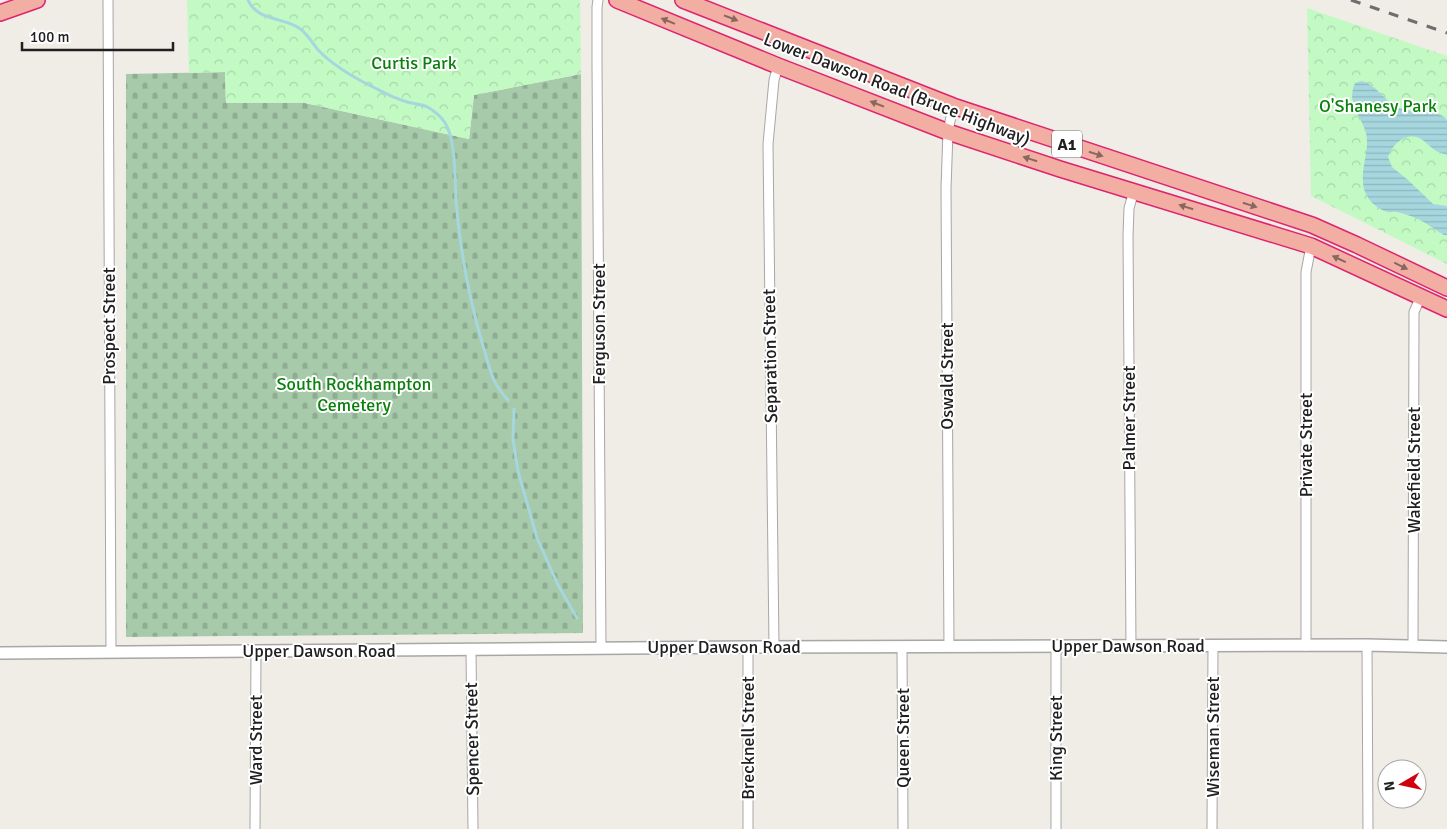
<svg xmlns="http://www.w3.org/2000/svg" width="1447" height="829" font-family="Signika,sans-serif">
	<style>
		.cemetery { fill: url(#cemetery-stones) }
		.park { fill: url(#park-crowns) }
		.water { fill: url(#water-rules) }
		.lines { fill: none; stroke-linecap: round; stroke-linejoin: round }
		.stream { stroke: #a6d6de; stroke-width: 3 }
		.minor-casing { stroke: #a7a7a7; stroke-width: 11 }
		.tertiary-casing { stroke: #a7a7a7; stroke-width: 14 }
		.trunk-casing { stroke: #de2470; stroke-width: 18 }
		.minor { stroke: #fff; stroke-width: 9 }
		.tertiary { stroke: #fff; stroke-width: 11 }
		.trunk { stroke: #f2aea2; stroke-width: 15 }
		.rail { stroke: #6e6e6e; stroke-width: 3; stroke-dasharray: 10 10; stroke-linecap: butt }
		.oneway { fill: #896761 }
		.labels { text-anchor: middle; stroke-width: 4; stroke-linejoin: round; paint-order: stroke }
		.shield { fill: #fff; stroke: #636363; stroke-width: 1 }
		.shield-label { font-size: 16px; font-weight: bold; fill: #202020 }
		.park-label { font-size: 18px; fill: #0a810c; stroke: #fff }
		.street-label { font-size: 18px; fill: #202020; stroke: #fff }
	</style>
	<defs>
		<pattern id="cemetery-stones" width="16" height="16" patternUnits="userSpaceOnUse" patternTransform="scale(1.25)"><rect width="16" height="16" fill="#a7caaa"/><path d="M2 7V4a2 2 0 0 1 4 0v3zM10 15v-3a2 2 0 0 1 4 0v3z" fill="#8fad92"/></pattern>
		<pattern id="park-crowns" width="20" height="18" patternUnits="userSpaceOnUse" patternTransform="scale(1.25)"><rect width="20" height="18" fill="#c3fac4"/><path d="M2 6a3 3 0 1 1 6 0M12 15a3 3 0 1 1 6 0" fill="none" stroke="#a7d6a8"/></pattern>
		<pattern id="water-rules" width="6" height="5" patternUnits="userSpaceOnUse" patternTransform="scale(1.25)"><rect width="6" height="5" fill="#a6d6de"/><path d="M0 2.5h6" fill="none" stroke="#8fb7be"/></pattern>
	</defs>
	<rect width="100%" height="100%" fill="#f0ece6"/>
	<path class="cemetery" d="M225,72l1,31h79l164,36 5,-44 107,-21 2,559 -457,4v-563z"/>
	<g class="park">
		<path d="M187,0h393l1,74 -107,21 -5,44 -164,-36h-79l-1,-31 -36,1z"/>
		<path d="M1307,8l140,48v208l-136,-68z"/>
	</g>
	<path class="water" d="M1361,81c14,2 24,21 38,27 5,1 10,3 15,4 10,1 26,-2 33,8v35c-5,-2 -11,-3 -15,-7 -4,-3 -8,-8 -13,-10 -14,-6 -27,7 -31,19l4,10 16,13 21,20 4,4 14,2v29h-3c-9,-5 -17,-12 -26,-16 -4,-2 -18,-7 -22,-7 -4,-1 -4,1 -7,0 -14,-2 -26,-17 -26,-30 -2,-16 7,-31 3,-49 -5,-18 -20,-30 -11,-50z"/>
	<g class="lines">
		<g class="stream">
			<path d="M248,0c9,21 35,17 51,28 9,6 13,15 20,23 17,17 39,29 60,39 9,5 18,9 28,12 7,2 16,2 22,6 4,2 11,8 14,12 13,15 12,60 13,81 4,49 13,97 27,145 4,11 6,25 12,36 3,7 8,12 13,18"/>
			<path d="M514,409l-1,30 5,32 19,67 21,47 19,33"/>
		</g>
		<defs>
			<g id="minor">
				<path d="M108,0l3,652"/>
				<path d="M598,0l-1,7v57l4,584"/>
				<path d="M1367,645l1,184"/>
				<path d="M1056,646v183"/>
				<path d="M1131,646l-3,-410 1,-28 5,-17"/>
				<path d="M1306,646v-374l5,-26"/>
				<path d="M1413,646l1,-334 7,-16"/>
				<path d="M774,647l-6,-503 6,-64 4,-14"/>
				<path d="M902,647l1,182"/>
				<path d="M949,647l-3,-459 2,-56 5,-26"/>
				<path d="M471,649l2,180"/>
				<path d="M255,829l1,-178"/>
				<path d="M748,829v-182"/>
				<path d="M1212,829l1,-183"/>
			</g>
			<path id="tertiary" d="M0,653l748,-6 619,-2 80,2"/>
			<g id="trunk">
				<path d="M617,0l161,66 170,66 112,37 251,77 136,63"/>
				<path d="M683,0l270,106 359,119 45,20 90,43"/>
				<path d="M0,13l37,-13"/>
			</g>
		</defs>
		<use href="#minor" class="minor-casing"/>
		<use href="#tertiary" class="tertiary-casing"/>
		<use href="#trunk" class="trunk-casing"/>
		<use href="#minor" class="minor"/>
		<use href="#tertiary" class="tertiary"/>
		<use href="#trunk" class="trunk"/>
		<path class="rail" d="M1351,0l96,33"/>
	</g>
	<defs><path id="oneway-solid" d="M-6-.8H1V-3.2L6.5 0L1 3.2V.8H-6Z" transform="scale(1.25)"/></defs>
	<g class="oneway">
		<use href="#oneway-solid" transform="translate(731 18) rotate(21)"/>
		<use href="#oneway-solid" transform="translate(668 21) rotate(-158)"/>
		<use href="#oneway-solid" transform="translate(877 104) rotate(-159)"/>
		<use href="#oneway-solid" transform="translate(1096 154) rotate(18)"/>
		<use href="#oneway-solid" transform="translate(1030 159) rotate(-162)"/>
		<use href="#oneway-solid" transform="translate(1250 205) rotate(18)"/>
		<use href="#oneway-solid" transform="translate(1186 207) rotate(-163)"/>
		<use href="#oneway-solid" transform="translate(1339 259) rotate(-155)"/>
		<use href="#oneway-solid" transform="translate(1401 266) rotate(26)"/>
	</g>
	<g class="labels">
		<rect class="shield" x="1052" y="130.5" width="30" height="27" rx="4"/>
		<g class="shield-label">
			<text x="1067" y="150">A1</text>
		</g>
		<g class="park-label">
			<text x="414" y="69">Curtis Park</text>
			<text x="1378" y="112">O'Shanesy Park</text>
			<text x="354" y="390">South Rockhampton<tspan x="354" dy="21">Cemetery</tspan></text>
		</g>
		<g class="street-label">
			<text transform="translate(897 89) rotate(21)" y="6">Lower Dawson Road (Bruce Highway)</text>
			<text transform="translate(599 324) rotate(-90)" y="6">Ferguson Street</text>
			<text transform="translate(109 326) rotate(-90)" y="6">Prospect Street</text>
			<text transform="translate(770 356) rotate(-91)" y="6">Separation Street</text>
			<text transform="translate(947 376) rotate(-90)" y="6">Oswald Street</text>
			<text transform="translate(1129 418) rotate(-90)" y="6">Palmer Street</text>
			<text transform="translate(1306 445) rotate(-90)" y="6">Private Street</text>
			<text transform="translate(1414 470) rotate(-90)" y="6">Wakefield Street</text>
			<text x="1128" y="652">Upper Dawson Road</text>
			<text x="724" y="653">Upper Dawson Road</text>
			<text x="319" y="657">Upper Dawson Road</text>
			<text transform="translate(1213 737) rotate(-90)" y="6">Wiseman Street</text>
			<text transform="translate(748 738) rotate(-90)" y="6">Brecknell Street</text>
			<text transform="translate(903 738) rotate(-90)" y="6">Queen Street</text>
			<text transform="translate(1056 738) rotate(-90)" y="6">King Street</text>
			<text transform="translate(472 739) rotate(-91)" y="6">Spencer Street</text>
			<text transform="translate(256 740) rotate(-90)" y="6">Ward Street</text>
		</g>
	</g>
	<g transform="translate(1402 784) rotate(261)"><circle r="24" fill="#ffffff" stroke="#a6a6a6"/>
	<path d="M0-4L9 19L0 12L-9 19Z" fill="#d0000e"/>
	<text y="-8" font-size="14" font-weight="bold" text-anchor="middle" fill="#202020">N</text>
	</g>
	<path d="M22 42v8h151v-8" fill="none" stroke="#202020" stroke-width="2.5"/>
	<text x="30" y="42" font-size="15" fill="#202020" stroke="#ffffff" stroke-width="4" paint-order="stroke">100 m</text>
</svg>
